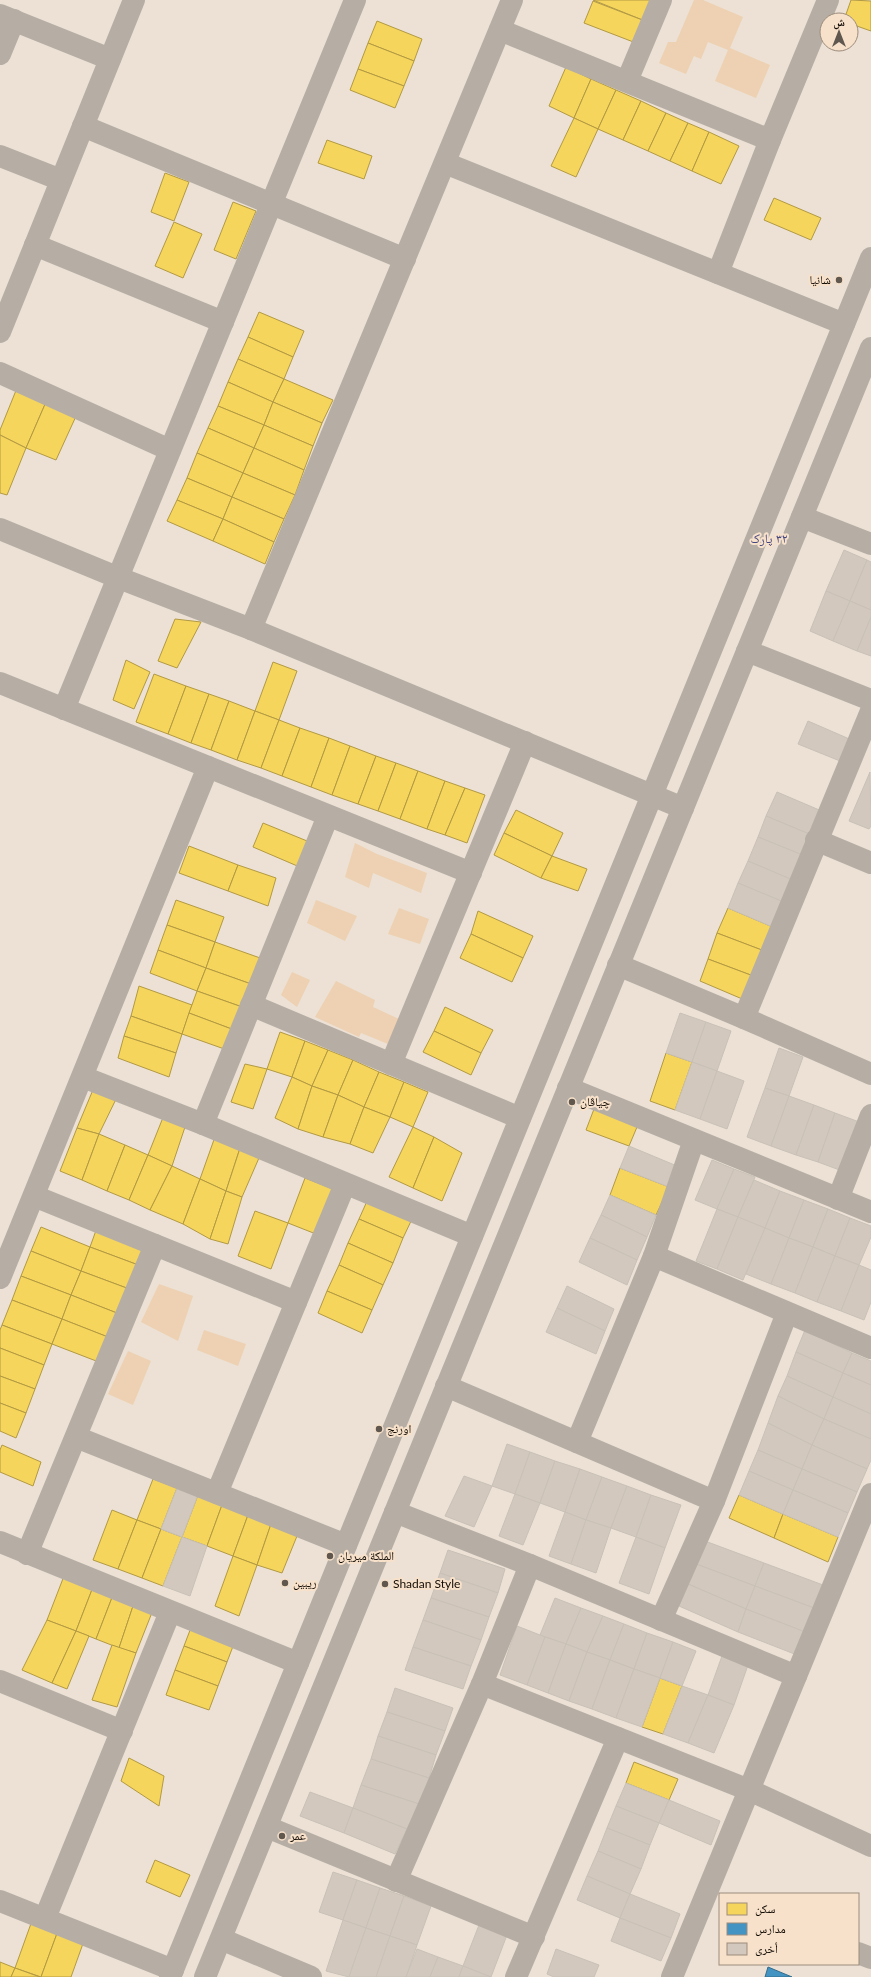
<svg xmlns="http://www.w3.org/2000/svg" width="871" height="1977" font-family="Lato,'Noto Naskh Arabic',sans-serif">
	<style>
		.green { fill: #edd1b2 }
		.homes { fill: #f6d55c; stroke: #b29942 }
		.schools { fill: #4393c3; stroke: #356b8a }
		.building { fill: #d2c8be; stroke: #c9c1b7 }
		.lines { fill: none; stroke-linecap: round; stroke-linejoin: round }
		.minor { stroke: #b6aea5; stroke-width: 22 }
		.poi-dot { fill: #60574e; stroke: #f7e1ca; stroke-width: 1.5 }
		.labels { text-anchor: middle; stroke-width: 4; stroke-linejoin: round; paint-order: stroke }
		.poi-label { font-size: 12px; fill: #140d06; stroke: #f7e1ca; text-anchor: start }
		.neighbourhood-label { font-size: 13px; fill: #424480; stroke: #f7e1ca }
	</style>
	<rect width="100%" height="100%" fill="#ece1d4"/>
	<g class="green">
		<path d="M694,0h9l40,17 -13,31 40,17 -14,33 -41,-17 13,-31 -20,-8 -7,17 -7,-3 -8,18 -27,-11 9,-21h8z"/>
		<path d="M355,843l22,11 50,19 -6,20 -48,-20 -4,15 -24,-11z"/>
		<path d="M316,900l41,16 -12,25 -38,-18z"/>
		<path d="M399,908l30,11 -9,25 -32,-10z"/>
		<path d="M292,972l18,8 -13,27 -16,-12z"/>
		<path d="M336,981l39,19 -2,7 26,12 -11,25 -27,-11 -2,4 -44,-20z"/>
		<path d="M159,1284l34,12 -15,45 -37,-19z"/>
		<path d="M204,1330l42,14 -8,22 -41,-16z"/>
		<path d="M128,1351l23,10 -18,44 -25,-11z"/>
	</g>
	<g class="homes">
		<path d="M593,0h60l-8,21z"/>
		<path d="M851,0l20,1v30l-20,-7v-4h-7z"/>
		<path d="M593,1l52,20 -9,22 -52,-20z"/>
		<path d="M377,21l45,18 -8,22 -46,-18z"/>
		<path d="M368,43l46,18 -10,25 -46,-17z"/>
		<path d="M566,67l25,12 -17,39 -25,-12z"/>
		<path d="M358,69l46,17 -9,22 -45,-18z"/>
		<path d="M591,79l25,11 -18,39 -24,-11z"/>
		<path d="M616,90l25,11 -18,39 -25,-11z"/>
		<path d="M641,101l25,12 -18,38 -25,-11z"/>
		<path d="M666,113l22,10 -18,38 -22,-10z"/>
		<path d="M574,118l24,11 -22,48 -25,-11z"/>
		<path d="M688,123l21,9 -17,39 -22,-10z"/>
		<path d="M709,132l30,14 -18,38 -29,-13z"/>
		<path d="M327,140l45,16 -8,23 -46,-16z"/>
		<path d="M165,173l24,9 -15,39 -23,-9z"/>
		<path d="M774,198l47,20 -10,22 -47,-20z"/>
		<path d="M233,202l23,9 -20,48 -22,-9z"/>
		<path d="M174,222l28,12 -19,44 -28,-12z"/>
		<path d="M259,312l45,19 -11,26 -45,-20z"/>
		<path d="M248,337l45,20 -9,22 -46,-20z"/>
		<path d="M238,359l46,20 -11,23 -45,-20z"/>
		<path d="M284,379l49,21 -11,23 -49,-21z"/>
		<path d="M228,382l45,20 -9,23 -46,-19z"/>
		<path d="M17,388l29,14 -20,46 -26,-13v-5z"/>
		<path d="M46,402l31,12 -21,46 -30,-12z"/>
		<path d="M273,402l49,21 -9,23 -49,-21z"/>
		<path d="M218,406l46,19 -10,23 -46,-20z"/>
		<path d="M264,425l49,21 -9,24 -50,-22z"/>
		<path d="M208,428l46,20 -11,25 -46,-20z"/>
		<path d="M0,435l26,13 -19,47 -7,-2z"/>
		<path d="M254,448l50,22 -9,25 -52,-22z"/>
		<path d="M197,453l46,20 -11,24 -45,-19z"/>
		<path d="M243,473l52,22 -11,24 -52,-22z"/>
		<path d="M187,478l45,19 -9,22 -46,-19z"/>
		<path d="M232,497l52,22 -10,23 -51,-23z"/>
		<path d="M177,500l46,19 -10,22 -46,-20z"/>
		<path d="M223,519l51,23 -9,22 -52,-23z"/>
		<path d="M175,619l26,3 -24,46 -19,-7z"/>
		<path d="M126,660l24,12 -16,37 -21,-9z"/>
		<path d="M273,662l24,9 -18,49 -24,-9z"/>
		<path d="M154,674l32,12 -18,48 -32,-12z"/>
		<path d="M186,686l23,8 -18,49 -23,-9z"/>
		<path d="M209,694l20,7 -18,49 -20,-7z"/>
		<path d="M229,701l26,10 -18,49 -26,-10z"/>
		<path d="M255,711l24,9 -18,48 -24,-8z"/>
		<path d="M279,720l21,8 -18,48 -21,-8z"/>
		<path d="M300,728l29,10 -18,49 -29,-11z"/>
		<path d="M329,738l21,8 -18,49 -21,-8z"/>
		<path d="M350,746l26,10 -18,48 -26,-9z"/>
		<path d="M376,756l20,7 -18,48 -20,-7z"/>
		<path d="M396,763l22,8 -18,48 -22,-8z"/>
		<path d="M418,771l27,10 -18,48 -27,-10z"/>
		<path d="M445,781l20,7 -20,47 -18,-6z"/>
		<path d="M465,788l20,7 -18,48 -22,-8z"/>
		<path d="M516,810l47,23 -11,23 -48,-23z"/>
		<path d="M263,823l49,20 -10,25 -49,-21z"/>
		<path d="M504,833l48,23 -11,22 -47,-23z"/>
		<path d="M189,846l49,19 -10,26 -49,-18z"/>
		<path d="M552,856l35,13 -9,22 -37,-13z"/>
		<path d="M238,865l38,13 -8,28 -40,-15z"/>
		<path d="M176,900l48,17 -9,25 -48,-17z"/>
		<path d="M728,908l47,20 -8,24 -50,-19z"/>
		<path d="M478,911l55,25 -10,22 -52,-24z"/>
		<path d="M167,925l48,17 -9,26 -48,-18z"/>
		<path d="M717,933l50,19 -11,25 -48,-18z"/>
		<path d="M471,934l52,24 -11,24 -52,-24z"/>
		<path d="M215,942l48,17 -9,26 -48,-17z"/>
		<path d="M158,950l48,18 -9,23 -47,-18z"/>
		<path d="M708,959l48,18 -9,24 -47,-20z"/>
		<path d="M206,968l48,17 -9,23 -48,-17z"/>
		<path d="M139,986l53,19 -10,29 -51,-18z"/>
		<path d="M197,991l48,17 -8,23 -48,-18z"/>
		<path d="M445,1007l48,23 -12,23 -47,-22z"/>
		<path d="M189,1013l48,18 -7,20 -48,-17z"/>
		<path d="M131,1016l51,18 -6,19 -52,-17z"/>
		<path d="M434,1031l47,22 -10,22 -48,-23z"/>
		<path d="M280,1032l25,9 -13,36 -25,-8z"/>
		<path d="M124,1036l52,17 -7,24 -51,-19z"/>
		<path d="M305,1041l23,9 -16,36 -20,-9z"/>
		<path d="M328,1050l25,10 -15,35 -26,-9z"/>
		<path d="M666,1053l26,9 -17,48 -25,-9z"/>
		<path d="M353,1060l26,12 -15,35 -26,-12z"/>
		<path d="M245,1064l22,5 -14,40 -22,-7z"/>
		<path d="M379,1072l25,10 -14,35 -26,-10z"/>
		<path d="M292,1077l20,9 -14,43 -23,-11z"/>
		<path d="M404,1082l24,10 -15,35 -23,-10z"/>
		<path d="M95,1085l24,8 -20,41 -22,-6z"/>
		<path d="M312,1086l26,9 -15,42 -25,-8z"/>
		<path d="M338,1095l26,12 -14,37 -27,-7z"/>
		<path d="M364,1107l26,10 -17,36 -23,-9z"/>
		<path d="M594,1109l43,18 -8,19 -43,-16z"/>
		<path d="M164,1115l22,9 -14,42 -24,-11z"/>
		<path d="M413,1127l21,10 -21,51 -24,-11z"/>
		<path d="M77,1128l22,6 -17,46 -22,-9z"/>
		<path d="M99,1134l26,11 -18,46 -25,-11z"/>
		<path d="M216,1134l26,8 -16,49 -26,-12z"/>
		<path d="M434,1137l28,16 -20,48 -29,-13z"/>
		<path d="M242,1142l20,9 -20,46 -16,-6z"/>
		<path d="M125,1145l23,10 -19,45 -22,-9z"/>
		<path d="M148,1155l24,11 -22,44 -21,-10z"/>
		<path d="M172,1166l28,13 -17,45 -33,-14z"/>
		<path d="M620,1168l49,19 -13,28 -46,-20z"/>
		<path d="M305,1178l33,13 -17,45 -33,-13z"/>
		<path d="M200,1179l26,12 -16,48 -27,-15z"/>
		<path d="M226,1191l16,6 -14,47 -18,-5z"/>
		<path d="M368,1199l44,20 -9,19 -44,-19z"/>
		<path d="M255,1211l33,12 -17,46 -33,-13z"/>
		<path d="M359,1219l44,19 -10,25 -45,-20z"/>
		<path d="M98,1225l52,20 -9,21 -51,-19z"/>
		<path d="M41,1227l49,20 -9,24 -50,-20z"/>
		<path d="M348,1243l45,20 -10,22 -44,-20z"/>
		<path d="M90,1247l51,19 -9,24 -51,-19z"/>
		<path d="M31,1251l50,20 -10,24 -50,-19z"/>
		<path d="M339,1265l44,20 -11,25 -45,-19z"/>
		<path d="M81,1271l51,19 -10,25 -51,-20z"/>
		<path d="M21,1276l50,19 -9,24 -50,-19z"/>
		<path d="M327,1291l45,19 -10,23 -44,-20z"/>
		<path d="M71,1295l51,20 -9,24 -51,-20z"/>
		<path d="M12,1300l50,19 -10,25 -50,-19z"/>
		<path d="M62,1319l51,20 -9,25 -52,-20z"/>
		<path d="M2,1325l50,19 -8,21 -44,-17v-18z"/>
		<path d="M0,1348l44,17 -9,24 -35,-13z"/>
		<path d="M0,1376l35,13 -9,24 -26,-10z"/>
		<path d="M0,1403l26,10 -10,25 -16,-7z"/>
		<path d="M2,1445l39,17 -8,24 -33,-14v-22z"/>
		<path d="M153,1479l24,9 -16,41 -24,-9z"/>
		<path d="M198,1495l24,10 -15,41 -25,-9z"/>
		<path d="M739,1495l44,19 -9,24 -45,-20z"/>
		<path d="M222,1505l26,10 -15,41 -26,-10z"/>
		<path d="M112,1510l25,10 -19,49 -25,-9z"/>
		<path d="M783,1514l55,23 -10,25 -54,-24z"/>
		<path d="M248,1515l23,9 -14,41 -24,-9z"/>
		<path d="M137,1520l24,9 -19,49 -24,-9z"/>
		<path d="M271,1524l26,12 -15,37 -25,-8z"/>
		<path d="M161,1529l21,8 -19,49 -21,-8z"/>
		<path d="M233,1556l24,9 -18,51 -24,-10z"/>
		<path d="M64,1576l29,11 -17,44 -29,-11z"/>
		<path d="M93,1587l20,8 -17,44 -20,-8z"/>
		<path d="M113,1595l21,8 -15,45 -23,-9z"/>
		<path d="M134,1603l19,7 -17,43 -17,-5z"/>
		<path d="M47,1620l29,11 -24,52 -30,-13z"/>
		<path d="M192,1625l43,16 -8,21 -43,-16z"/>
		<path d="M76,1631l13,5 -22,53 -15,-6z"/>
		<path d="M112,1645l24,8 -19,54 -25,-7z"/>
		<path d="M184,1646l43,16 -9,24 -43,-16z"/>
		<path d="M175,1670l43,16 -9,24 -43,-15z"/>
		<path d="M660,1678l22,8 -19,48 -21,-7z"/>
		<path d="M129,1758l35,18 -5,30 -38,-25z"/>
		<path d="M634,1762l44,17 -9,21 -43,-17z"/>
		<path d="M155,1860l35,15 -10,22 -34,-15z"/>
		<path d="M33,1918l26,10 -18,49 -26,-9z"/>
		<path d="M59,1928l26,10 -14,39h-30z"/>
		<path d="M0,1962l15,6 -4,9h-11z"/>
		<path d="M15,1968l25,9h-29z"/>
	</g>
	<path class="schools" d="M768,1967l24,10h-27z"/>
	<g class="building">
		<path d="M844,550l23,10 -17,41 -24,-10z"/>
		<path d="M867,560l4,2v48l-21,-9z"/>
		<path d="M826,591l24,10 -17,40 -23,-10z"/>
		<path d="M850,601l21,9v7l-14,34 -24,-10z"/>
		<path d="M871,617v39l-14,-5z"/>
		<path d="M808,721l46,20 -9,22 -47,-19z"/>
		<path d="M870,772l1,54 -2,3 -20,-8z"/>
		<path d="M777,792l47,20 -10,24 -48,-20z"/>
		<path d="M766,816l48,20 -9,20 -47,-19z"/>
		<path d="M758,837l47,19 -10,25 -47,-20z"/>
		<path d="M748,861l47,20 -9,22 -48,-20z"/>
		<path d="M738,883l48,20 -11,25 -47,-20z"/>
		<path d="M680,1013l26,9 -14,40 -26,-9z"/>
		<path d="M706,1022l25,9 -14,40 -25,-9z"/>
		<path d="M779,1048l24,9 -14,39 -24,-8z"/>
		<path d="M692,1062l25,9 -17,48 -25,-9z"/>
		<path d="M717,1071l27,10 -17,48 -27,-10z"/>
		<path d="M765,1088l24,8 -18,50 -24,-9z"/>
		<path d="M789,1096l25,9 -18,50 -25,-9z"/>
		<path d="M814,1105l21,8 -17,49 -22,-7z"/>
		<path d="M835,1113l27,10 -17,49 -27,-10z"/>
		<path d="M629,1146l48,20 -8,21 -49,-19z"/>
		<path d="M712,1160l22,9 -17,40 -22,-9z"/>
		<path d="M734,1169l21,8 -17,40 -21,-8z"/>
		<path d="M754,1180l26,11 -15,37 -27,-11z"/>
		<path d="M780,1191l24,9 -15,38 -24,-10z"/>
		<path d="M610,1195l46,20 -9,22 -46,-22z"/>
		<path d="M804,1200l24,9 -15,38 -24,-9z"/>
		<path d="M717,1209l21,8 -21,52 -21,-8z"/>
		<path d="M828,1209l22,9 -15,38 -22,-9z"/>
		<path d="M601,1215l46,22 -10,23 -47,-22z"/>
		<path d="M738,1217l27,11 -22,52 -26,-11z"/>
		<path d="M850,1218l21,8v11l-12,28 -24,-9z"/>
		<path d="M765,1228l24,10 -18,46 -25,-10z"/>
		<path d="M590,1238l47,22 -10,25 -48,-23z"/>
		<path d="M789,1238l24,9 -18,46 -24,-9z"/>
		<path d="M813,1247l22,9 -18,46 -22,-9z"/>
		<path d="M835,1256l24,9 -18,46 -24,-9z"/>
		<path d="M859,1265l12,5v32l-7,18 -23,-9z"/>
		<path d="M567,1286l47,23 -9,22 -48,-23z"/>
		<path d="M557,1308l48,23 -9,23 -50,-22z"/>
		<path d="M805,1330l47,23 -9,20 -47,-21z"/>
		<path d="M796,1352l47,21 -10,24 -46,-21z"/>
		<path d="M852,1353l19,8v24l-28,-12z"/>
		<path d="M843,1373l28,12v29l-38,-17z"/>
		<path d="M787,1376l46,21 -9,22 -46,-23z"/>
		<path d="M778,1396l46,23 -12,26 -44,-22z"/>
		<path d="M833,1397l38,17v25l-47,-20z"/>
		<path d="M824,1419l47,20v21l-4,9 -55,-24z"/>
		<path d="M768,1423l44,22 -10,24 -44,-19z"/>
		<path d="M507,1444l23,8 -15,42 -23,-8z"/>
		<path d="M812,1445l55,24 -10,23 -55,-23z"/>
		<path d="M758,1450l44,19 -9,21 -44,-19z"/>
		<path d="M530,1452l25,9 -15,42 -25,-9z"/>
		<path d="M555,1461l25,8 -15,43 -25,-9z"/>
		<path d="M580,1469l22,8 -16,43 -21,-8z"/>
		<path d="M802,1469l55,23 -9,21 -55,-23z"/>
		<path d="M749,1471l44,19 -10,24 -44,-19z"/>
		<path d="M464,1476l28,10 -18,41 -29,-11z"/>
		<path d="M602,1477l25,9 -16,42 -25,-8z"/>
		<path d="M627,1486l24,9 -15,42 -25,-9z"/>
		<path d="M177,1488l21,7 -16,42 -21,-8z"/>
		<path d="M793,1490l55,23 -10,24 -55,-23z"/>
		<path d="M515,1494l25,9 -17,42 -24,-9z"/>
		<path d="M651,1495l30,10 -16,43 -29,-11z"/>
		<path d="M565,1512l21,8 -15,44 -22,-8z"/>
		<path d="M586,1520l25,8 -15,45 -25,-9z"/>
		<path d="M182,1537l25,9 -17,50 -27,-10z"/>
		<path d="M636,1537l29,11 -16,46 -30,-11z"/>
		<path d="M705,1541l59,22 -9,23 -59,-22z"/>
		<path d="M448,1550l57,19 -7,24 -58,-20z"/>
		<path d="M764,1563l59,22 -9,23 -59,-22z"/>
		<path d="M696,1564l59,22 -9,23 -58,-25z"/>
		<path d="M440,1573l58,20 -9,24 -58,-19z"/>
		<path d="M688,1584l58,25 -8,23 -59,-26z"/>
		<path d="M755,1586l59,22 -9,24 -59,-23z"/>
		<path d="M431,1598l58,19 -8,23 -58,-20z"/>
		<path d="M555,1598l26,10 -15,36 -26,-9z"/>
		<path d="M581,1608l22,8 -16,36 -21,-8z"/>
		<path d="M746,1609l59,23 -8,23 -59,-23z"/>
		<path d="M603,1616l21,8 -14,36 -23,-8z"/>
		<path d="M423,1620l58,20 -10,26 -58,-19z"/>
		<path d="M624,1624l23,9 -13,36 -24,-9z"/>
		<path d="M517,1626l28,11 -18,48 -27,-10z"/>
		<path d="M647,1633l26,9 -13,36 -26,-9z"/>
		<path d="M545,1637l21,7 -18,49 -21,-8z"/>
		<path d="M673,1642l23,9 -14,35 -22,-8z"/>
		<path d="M566,1644l21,8 -18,49 -21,-8z"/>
		<path d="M413,1647l58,19 -8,23 -58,-19z"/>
		<path d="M587,1652l23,8 -18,49 -23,-8z"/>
		<path d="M722,1656l26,9 -14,40 -26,-10z"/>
		<path d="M610,1660l24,9 -18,49 -24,-9z"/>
		<path d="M634,1669l26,9 -18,49 -26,-9z"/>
		<path d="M682,1686l26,9 -20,48 -25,-9z"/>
		<path d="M395,1688l58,20 -8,23 -58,-19z"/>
		<path d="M708,1695l26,10 -20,48 -26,-10z"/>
		<path d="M387,1712l58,19 -9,24 -58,-19z"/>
		<path d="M378,1736l58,19 -7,23 -58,-19z"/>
		<path d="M371,1759l58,19 -10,26 -58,-19z"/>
		<path d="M626,1783l43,17 -10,23 -43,-17z"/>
		<path d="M361,1785l58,19 -12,25 -54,-21z"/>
		<path d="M310,1792l43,16 -9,25 -44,-17z"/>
		<path d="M669,1800l51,21 -9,24 -52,-22z"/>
		<path d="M616,1806l43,17 -9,22 -43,-17z"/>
		<path d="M353,1808l54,21 -12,25 -51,-21z"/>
		<path d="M607,1828l43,17 -9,24 -43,-18z"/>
		<path d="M598,1851l43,18 -11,25 -43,-18z"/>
		<path d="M333,1872l24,8 -14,40 -24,-8z"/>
		<path d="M587,1876l43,18 -10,24 -43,-18z"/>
		<path d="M357,1880l23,8 -14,40 -23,-8z"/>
		<path d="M380,1888l24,8 -14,40 -24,-8z"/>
		<path d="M630,1894l50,20 -9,24 -51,-20z"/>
		<path d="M404,1896l27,10 -14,39 -27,-9z"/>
		<path d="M620,1918l51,20 -10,23 -50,-20z"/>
		<path d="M343,1920l23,8 -17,49 -23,-6z"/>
		<path d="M479,1925l28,10 -16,42 -28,-11z"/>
		<path d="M366,1928l24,8 -14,41h-27z"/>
		<path d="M390,1936l27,9 -11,32h-30z"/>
		<path d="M417,1949l21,8 -8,20h-24z"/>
		<path d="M556,1949l43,16 -5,12h-40l-7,-3z"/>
		<path d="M438,1957l25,9 -4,11h-29z"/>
		<path d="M463,1966l28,11h-32z"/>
	</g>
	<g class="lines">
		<g class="minor">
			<path d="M0,15l110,44"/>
			<path d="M500,30l270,110"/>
			<path d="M0,54l14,-34"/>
			<path d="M627,81l34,-81"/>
			<path d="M83,126l322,133"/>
			<path d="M0,156l61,24"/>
			<path d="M445,163l399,161"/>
			<path d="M35,245l188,77"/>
			<path d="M718,273l52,-133 58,-140"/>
			<path d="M0,332l134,-332"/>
			<path d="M0,373l170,77"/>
			<path d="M802,517l69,27"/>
			<path d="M0,529l119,49 132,51 432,179"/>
			<path d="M251,629l261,-629"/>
			<path d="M747,651l124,49"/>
			<path d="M0,683l471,190"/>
			<path d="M64,709l291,-709"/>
			<path d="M816,840l55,23"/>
			<path d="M618,965l126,53 127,56"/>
			<path d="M251,1005l269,113"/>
			<path d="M744,1018l127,-307"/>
			<path d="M391,1064l134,-322"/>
			<path d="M83,1077l120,47 269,112"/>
			<path d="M568,1088l303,124"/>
			<path d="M203,1124l125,-308"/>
			<path d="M34,1196l262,106"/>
			<path d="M838,1199l33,-84"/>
			<path d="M654,1256l217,92"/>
			<path d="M0,1278l208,-511"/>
			<path d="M446,1386l268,115"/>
			<path d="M76,1437l270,108"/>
			<path d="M577,1442l77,-186 40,-116"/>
			<path d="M217,1493l128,-309"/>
			<path d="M395,1512l135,53 266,111"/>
			<path d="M0,1542l298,121"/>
			<path d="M27,1554l128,-309"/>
			<path d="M661,1620l53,-119 73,-188"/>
			<path d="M0,1681l122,50"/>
			<path d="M482,1684l267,106 122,56"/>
			<path d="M267,1827l267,110"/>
			<path d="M396,1881l86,-197 48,-119"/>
			<path d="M0,1901l173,69"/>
			<path d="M45,1918l125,-306"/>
			<path d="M221,1939l90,38"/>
			<path d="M858,1953l13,5"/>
			<path d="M170,1977l701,-1719"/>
			<path d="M205,1977l666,-1629"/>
			<path d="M516,1977l102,-239"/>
			<path d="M672,1977l199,-483"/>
		</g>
	</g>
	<g class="poi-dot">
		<circle cx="839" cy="280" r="4"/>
		<circle cx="572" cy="1102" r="4"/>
		<circle cx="379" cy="1429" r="4"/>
		<circle cx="330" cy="1556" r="4"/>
		<circle cx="285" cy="1583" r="4"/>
		<circle cx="385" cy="1584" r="4"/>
		<circle cx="282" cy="1836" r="4"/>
	</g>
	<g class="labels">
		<g class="poi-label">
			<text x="831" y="284" text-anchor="end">شانيا</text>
			<text x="580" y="1106">چياڤان</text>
			<text x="387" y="1433">اورنج</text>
			<text x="338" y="1560">الملكة ميريان</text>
			<text x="293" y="1587">ريبين</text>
			<text x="393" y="1588">Shadan Style</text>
			<text x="290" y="1840">عمر</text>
		</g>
		<g class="neighbourhood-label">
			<text x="769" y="543">٣٢ پارک</text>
		</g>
	</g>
	<rect x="719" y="1893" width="140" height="72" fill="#f7e1ca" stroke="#9c8c7c"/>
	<rect x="727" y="1903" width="20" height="12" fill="#f6d55c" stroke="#9c8c7c"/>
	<text x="755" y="1913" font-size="12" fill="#140d06">سكن</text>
	<rect x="727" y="1923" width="20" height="12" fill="#4393c3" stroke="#9c8c7c"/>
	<text x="755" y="1933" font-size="12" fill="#140d06">مدارس</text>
	<rect x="727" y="1943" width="20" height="12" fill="#d2c8be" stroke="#9c8c7c"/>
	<text x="755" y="1953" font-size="12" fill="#140d06">أخرى</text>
	<g transform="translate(839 32)"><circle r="19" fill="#f7e1ca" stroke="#9c8c7c"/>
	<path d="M0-3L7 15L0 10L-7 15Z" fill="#60574e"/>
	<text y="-6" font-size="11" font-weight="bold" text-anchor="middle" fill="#140d06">ش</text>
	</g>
</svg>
